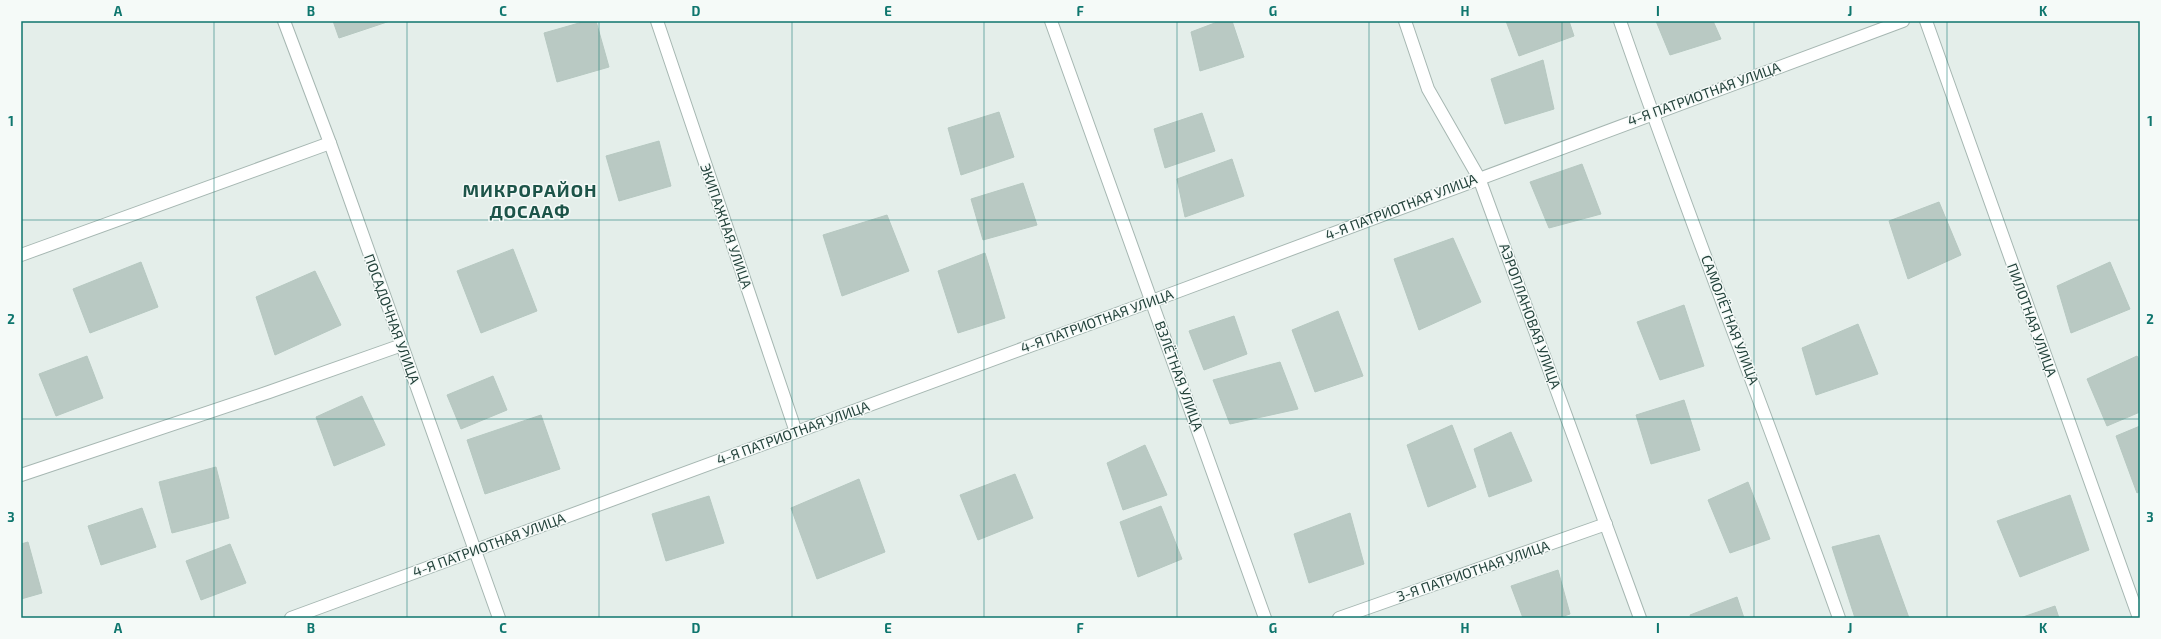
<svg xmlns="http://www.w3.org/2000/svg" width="2161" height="639" font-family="'Exo 2',sans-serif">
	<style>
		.building { fill: #b9c9c3; stroke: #b6c8c1 }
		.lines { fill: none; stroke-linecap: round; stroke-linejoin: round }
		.minor-casing { stroke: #a6b7b2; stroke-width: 14 }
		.minor { stroke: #fff; stroke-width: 12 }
		.grid { fill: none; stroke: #0f766e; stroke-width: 1; stroke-opacity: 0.55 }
		.labels { text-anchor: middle; stroke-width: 3; stroke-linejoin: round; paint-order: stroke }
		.street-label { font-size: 14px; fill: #22413a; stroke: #f5faf8 }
		.district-label { font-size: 18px; font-weight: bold; letter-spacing: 1px; fill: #1d5449; stroke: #f5faf8 }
		.neatline { fill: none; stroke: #0f766e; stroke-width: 1.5 }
		.grid-label { font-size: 13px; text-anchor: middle; font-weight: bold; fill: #0f766e }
	</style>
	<rect width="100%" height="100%" fill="#e4eeea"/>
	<g class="building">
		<path d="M333,21h57l-51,17z"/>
		<path d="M586,21h10l13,46 -52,15 -13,-49z"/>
		<path d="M1220,21h12l12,36 -44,14 -9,-39z"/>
		<path d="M1506,21h63l5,15 -55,20z"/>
		<path d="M1656,21h57l8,18 -51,16z"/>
		<path d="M1543,60l11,49 -49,15 -14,-45z"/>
		<path d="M999,112l15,45 -53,18 -13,-47z"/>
		<path d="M1202,113l13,38 -50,17 -11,-39z"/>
		<path d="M659,141l12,45 -52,15 -13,-45z"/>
		<path d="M1232,159l12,37 -59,21 -8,-38z"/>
		<path d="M1582,164l19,50 -52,14 -19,-46z"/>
		<path d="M1023,183l14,42 -54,15 -12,-41z"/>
		<path d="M1939,202l22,53 -53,24 -19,-58z"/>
		<path d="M887,215l22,56 -67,25 -19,-61z"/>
		<path d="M1453,238l28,64 -62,28 -25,-71z"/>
		<path d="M513,249l24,62 -56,22 -24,-62z"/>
		<path d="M985,253l20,65 -47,15 -20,-62z"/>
		<path d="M141,262l17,45 -68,26 -17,-44z"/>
		<path d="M2110,262l20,47 -59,24 -14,-47z"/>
		<path d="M315,271l26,54 -66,30 -19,-58z"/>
		<path d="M1684,305l20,61 -44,14 -23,-58z"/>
		<path d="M1338,311l25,65 -48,16 -23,-62z"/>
		<path d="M1234,316l13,38 -43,16 -15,-39z"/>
		<path d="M1858,324l20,50 -62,21 -14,-47z"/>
		<path d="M87,356l16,42 -47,18 -17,-42z"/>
		<path d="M2137,356l3,5v51l-33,14 -20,-47z"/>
		<path d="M1280,362l18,47 -68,15 -17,-44z"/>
		<path d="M493,376l14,34 -46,19 -14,-34z"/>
		<path d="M362,396l23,49 -51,21 -18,-49z"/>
		<path d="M1684,400l16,50 -49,14 -15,-49z"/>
		<path d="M541,415l19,54 -75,25 -18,-54z"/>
		<path d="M1452,425l24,62 -48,20 -21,-62z"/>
		<path d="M2140,426v65l-3,2 -21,-57z"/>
		<path d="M1511,432l21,49 -43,16 -15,-48z"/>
		<path d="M1145,445l22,50 -44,15 -16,-47z"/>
		<path d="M216,467l13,51 -57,15 -13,-51z"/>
		<path d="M1015,474l18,44 -55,22 -18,-45z"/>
		<path d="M859,479l26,73 -68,27 -26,-71z"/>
		<path d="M1748,482l22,57 -40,14 -22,-53z"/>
		<path d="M2070,495l19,55 -69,27 -23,-56z"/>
		<path d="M709,496l15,47 -58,18 -14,-47z"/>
		<path d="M1161,506l21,53 -44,18 -18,-55z"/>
		<path d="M142,508l14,39 -55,18 -13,-39z"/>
		<path d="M1350,513l14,51 -55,19 -15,-49z"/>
		<path d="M1879,535l30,83h-54l-23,-71z"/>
		<path d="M28,542l14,51 -21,6v-55z"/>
		<path d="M230,544l16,39 -45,17 -15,-39z"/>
		<path d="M1558,570l12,44 -12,4h-35l-12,-32z"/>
		<path d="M1737,597l7,21h-53l-1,-3z"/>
		<path d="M2055,606l4,12h-39z"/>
	</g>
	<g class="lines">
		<defs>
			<g id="minor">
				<path d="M284,21l46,122 169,475"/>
				<path d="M657,21l139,411"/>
				<path d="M1051,21l214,597"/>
				<path d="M1405,21l23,68 51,89 161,440"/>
				<path d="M1620,21c69,200 148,397 219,597"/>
				<path d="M1926,21l213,597"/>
				<path d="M21,255l309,-112"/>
				<path d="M21,475l248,-83 133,-47"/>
				<path d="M291,618l861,-317 751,-280"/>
				<path d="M1339,618l267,-94"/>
			</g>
		</defs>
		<use href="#minor" class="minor-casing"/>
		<use href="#minor" class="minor"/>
	</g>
	<path class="grid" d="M214,21v597M407,21v597M599,21v597M792,21v597M984,21v597M1177,21v597M1369,21v597M1562,21v597M1754,21v597M1947,21v597M21,220h2119M21,419h2119"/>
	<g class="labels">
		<g class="street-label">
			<text transform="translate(1704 94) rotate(-20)" y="5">4-Я ПАТРИОТНАЯ УЛИЦА</text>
			<text transform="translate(1401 207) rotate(-21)" y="5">4-Я ПАТРИОТНАЯ УЛИЦА</text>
			<text transform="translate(726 226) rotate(71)" y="5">ЭКИПАЖНАЯ УЛИЦА</text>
			<text transform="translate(1530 316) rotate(70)" y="5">АЭРОПЛАНОВАЯ УЛИЦА</text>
			<text transform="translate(392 319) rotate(70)" y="5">ПОСАДОЧНАЯ УЛИЦА</text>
			<text transform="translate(1730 320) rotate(69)" y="5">САМОЛЁТНАЯ УЛИЦА</text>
			<text transform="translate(2032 320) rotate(70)" y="5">ПИЛОТНАЯ УЛИЦА</text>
			<text transform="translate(1097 321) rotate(-20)" y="5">4-Я ПАТРИОТНАЯ УЛИЦА</text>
			<text transform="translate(1179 376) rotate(70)" y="5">ВЗЛЁТНАЯ УЛИЦА</text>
			<text transform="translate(793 433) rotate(-20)" y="5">4-Я ПАТРИОТНАЯ УЛИЦА</text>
			<text transform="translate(489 545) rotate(-20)" y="5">4-Я ПАТРИОТНАЯ УЛИЦА</text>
			<text transform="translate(1473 571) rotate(-19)" y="5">3-Я ПАТРИОТНАЯ УЛИЦА</text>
		</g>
		<g class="district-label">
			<text x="530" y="197">МИКРОРАЙОН<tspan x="530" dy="21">ДОСААФ</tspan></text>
		</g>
	</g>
	<rect width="2161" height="639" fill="none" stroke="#f5faf8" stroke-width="44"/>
	<rect x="22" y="22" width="2117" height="595" class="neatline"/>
	<g class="grid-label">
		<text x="118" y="16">A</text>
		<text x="311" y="16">B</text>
		<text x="503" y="16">C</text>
		<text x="696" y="16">D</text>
		<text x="888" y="16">E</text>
		<text x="1080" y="16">F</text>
		<text x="1273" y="16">G</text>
		<text x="1465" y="16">H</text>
		<text x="1658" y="16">I</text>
		<text x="1850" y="16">J</text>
		<text x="2043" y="16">K</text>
		<text x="11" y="126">1</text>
		<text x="2150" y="126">1</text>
		<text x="11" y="324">2</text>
		<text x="2150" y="324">2</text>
		<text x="11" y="522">3</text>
		<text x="2150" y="522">3</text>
		<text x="118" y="633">A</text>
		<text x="311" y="633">B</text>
		<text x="503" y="633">C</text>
		<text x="696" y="633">D</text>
		<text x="888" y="633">E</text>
		<text x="1080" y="633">F</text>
		<text x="1273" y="633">G</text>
		<text x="1465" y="633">H</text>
		<text x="1658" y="633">I</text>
		<text x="1850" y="633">J</text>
		<text x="2043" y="633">K</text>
	</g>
</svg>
